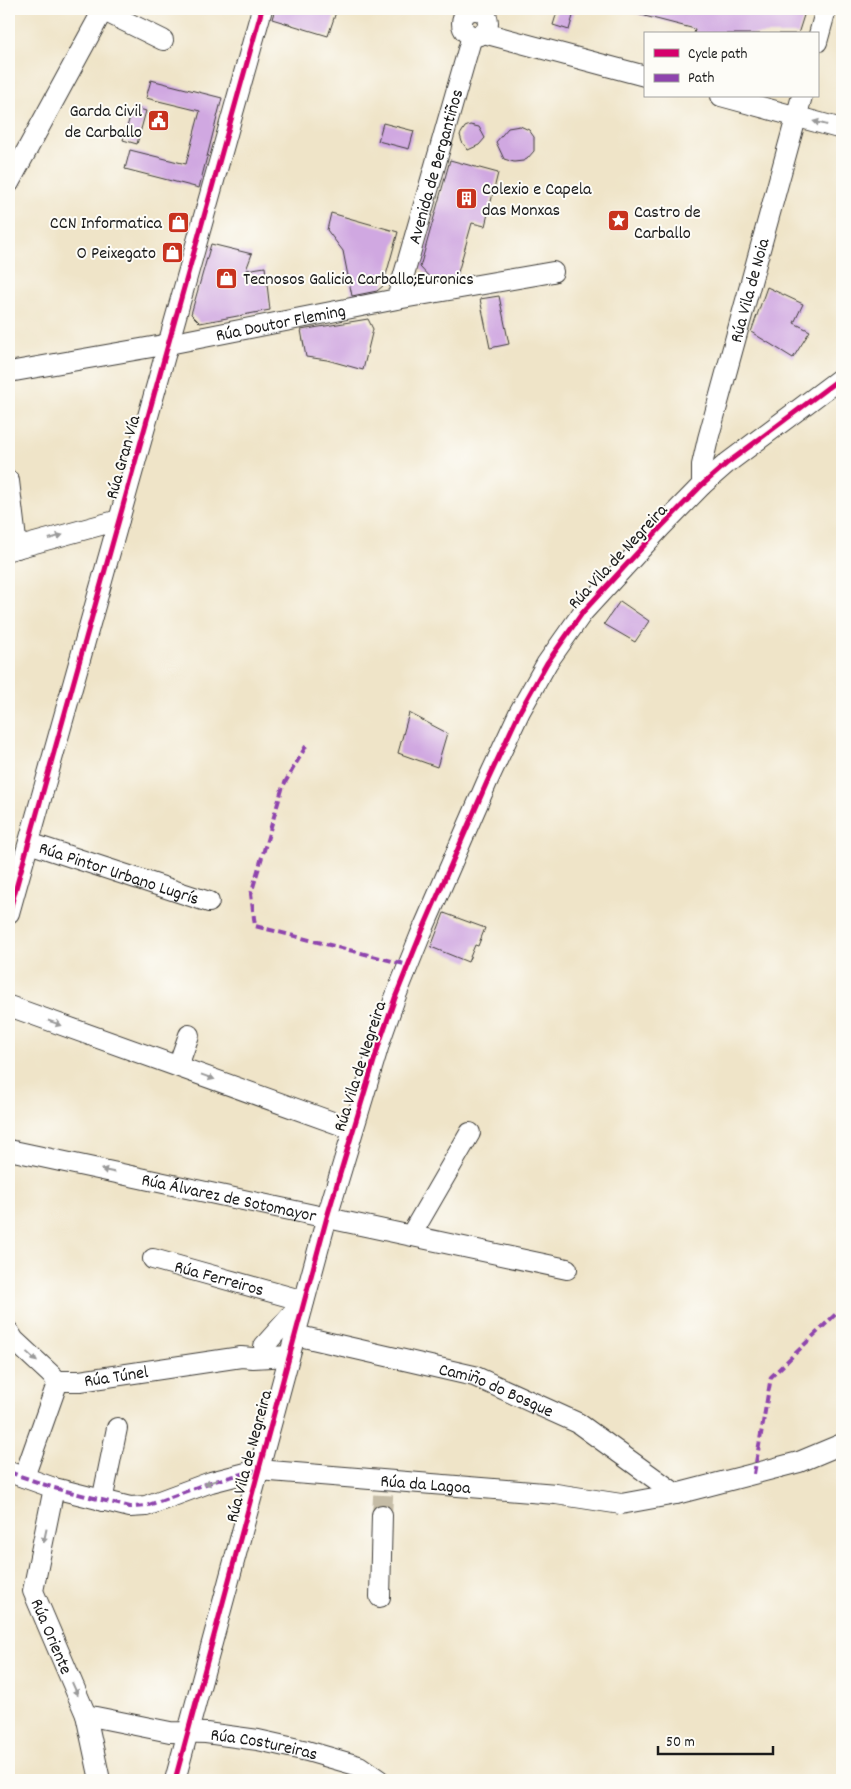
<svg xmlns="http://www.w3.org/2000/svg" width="851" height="1789" font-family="Dekko,sans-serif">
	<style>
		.building { fill: #d0a8e1 }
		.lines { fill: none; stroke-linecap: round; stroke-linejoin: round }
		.minor-tunnel { stroke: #c5bca6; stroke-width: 20; stroke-dasharray: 20 10; stroke-linecap: butt }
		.minor-casing { stroke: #3c3a36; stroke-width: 22 }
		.minor { stroke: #fff; stroke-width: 20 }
		.quiet { stroke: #8e44ad; stroke-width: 4; stroke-dasharray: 8 4; stroke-linecap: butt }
		.cycleway-casing { stroke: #fdfcf7; stroke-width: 8 }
		.cycleway { stroke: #d6006c; stroke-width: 5 }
		.oneway { fill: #999 }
		.labels { text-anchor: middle; stroke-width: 4; stroke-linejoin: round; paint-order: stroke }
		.poi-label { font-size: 18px; fill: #1c1c1c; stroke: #fdfcf7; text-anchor: end }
		.street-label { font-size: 18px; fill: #1c1c1c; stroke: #fdfcf7 }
	</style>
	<rect width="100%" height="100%" fill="#fdfcf7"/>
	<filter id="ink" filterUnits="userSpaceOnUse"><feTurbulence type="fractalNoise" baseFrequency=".02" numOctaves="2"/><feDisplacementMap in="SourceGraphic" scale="10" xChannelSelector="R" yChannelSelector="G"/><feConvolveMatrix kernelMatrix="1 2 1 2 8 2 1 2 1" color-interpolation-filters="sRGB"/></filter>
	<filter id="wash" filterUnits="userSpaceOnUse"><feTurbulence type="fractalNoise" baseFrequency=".0096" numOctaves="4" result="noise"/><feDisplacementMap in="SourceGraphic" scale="20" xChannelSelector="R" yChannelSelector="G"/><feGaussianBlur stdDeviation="1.12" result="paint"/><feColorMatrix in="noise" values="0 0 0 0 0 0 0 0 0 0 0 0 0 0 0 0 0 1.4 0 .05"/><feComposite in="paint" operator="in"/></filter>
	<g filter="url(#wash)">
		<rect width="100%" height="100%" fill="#efe4c8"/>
		<g id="blocks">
			<g class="building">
				<path d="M275,9h62l-9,27 -56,-17z"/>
				<path d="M558,9h17l-6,21 -16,-5z"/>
				<path d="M634,9h172l-8,25h-104l1,-5 -62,-16z"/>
				<path d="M151,80l71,18 -23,90 -74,-19 5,-19 56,14 14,-53 -54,-13z"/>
				<path d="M133,107l13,4 -9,33 -14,-4z"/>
				<path d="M383,123l31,8 -5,18 -31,-8z"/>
				<path d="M470,125l9,2 6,11 -6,7 -11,5 -6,-8 -2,-7 5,-8z"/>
				<path d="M520,126l9,4 5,7v14l-7,8 -4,2 -9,1 -10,-3 -8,-17 12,-14z"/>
				<path d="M450,160l48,13 -13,53 -13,-3 -15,53 -24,5 -13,-14z"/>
				<path d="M331,213l67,19 -15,54 -6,5 -25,5 -9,-45 -16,-21z"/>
				<path d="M211,244l41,10 -6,16 19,-3 5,43 -70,13 -9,-9z"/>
				<path d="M767,287l36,17 -9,19 16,8 -17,27 -42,-26z"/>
				<path d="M499,296l10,48 -19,4 -10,-49z"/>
				<path d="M368,319l5,10 -10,41 -36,-10 -21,-3 -5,-27z"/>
				<path d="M620,601l29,20 -14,21 -31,-18z"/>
				<path d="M409,713l38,20 -10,34 -39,-14z"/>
				<path d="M444,913l41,15 -7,18 -3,-1 -7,17 -37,-15z"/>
			</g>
		</g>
	</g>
	<g filter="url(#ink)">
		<use href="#blocks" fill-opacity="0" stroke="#3c3a36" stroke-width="1"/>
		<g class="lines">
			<path class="minor-tunnel" d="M382,1515l2,-35"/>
			<defs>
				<g id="minor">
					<path d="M100,9l63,31"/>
					<circle cx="475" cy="23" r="13"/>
					<path d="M484,33l161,43"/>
					<path d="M817,42l9,-33"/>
					<path d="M721,96l121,33"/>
					<path d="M9,183l94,-173"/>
					<path id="s1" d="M397,299l75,-263"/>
					<path id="s2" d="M9,372l160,-28 228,-45 156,-27"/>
					<path d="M9,481l8,67"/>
					<path id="s3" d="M702,485v-20l6,-26 94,-343"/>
					<path d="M9,550l110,-30"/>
					<path id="s4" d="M29,843l180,59"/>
					<path d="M9,913l253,-904"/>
					<path d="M9,1006l343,123"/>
					<path d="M178,1066l11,-31"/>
					<path id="s5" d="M9,1150l558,119"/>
					<path d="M411,1235l59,-102"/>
					<path id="s6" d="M153,1259l151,42 -40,45"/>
					<path id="s7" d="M9,1332l5,8 44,41h22l161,-24 12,1 36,-2"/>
					<path id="s8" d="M295,1335l179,41 104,47 98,71"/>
					<path id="s9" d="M9,1472l45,16 76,19 16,-1 65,-24 47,-12 298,24 65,10 55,-10 123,-32 43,-18"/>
					<path d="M24,1477l34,-96"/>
					<path id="s10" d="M54,1488l-21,103 53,124 14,65"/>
					<path d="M102,1501l15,-73"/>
					<path d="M380,1597l2,-82"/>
					<path id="s11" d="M86,1715l84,17 36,1 52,7 49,11 52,15 20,14"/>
					<path d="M175,1780l152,-563 53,-176 15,-43 25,-62 67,-154 33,-71 27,-48 36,-51 78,-85 41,-42 24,-21 116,-87"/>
				</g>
			</defs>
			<use href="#minor" class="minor-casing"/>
			<use href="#minor" class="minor"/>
			<g class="quiet">
				<path d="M306,746l-23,40 -32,108 4,32 153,39"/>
				<path d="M9,1472l45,16 76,19 16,-1 65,-24 47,-12"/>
				<path d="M754,1474l17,-97 71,-69"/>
				<path d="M830,1780l12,-5"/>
			</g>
			<defs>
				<g id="cycleway">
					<path d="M9,913l253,-904"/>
					<path d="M175,1780l152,-563 53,-176 15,-43 25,-62 67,-154 33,-71 27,-48 36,-51 78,-85 41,-42 24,-21 116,-87"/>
				</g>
			</defs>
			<use href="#cycleway" class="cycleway-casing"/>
			<use href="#cycleway" class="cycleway"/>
		</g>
		<defs><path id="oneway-solid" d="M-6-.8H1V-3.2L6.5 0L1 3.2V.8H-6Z" transform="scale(1.25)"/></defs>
		<g class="oneway">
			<use href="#oneway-solid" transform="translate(820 123) rotate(-165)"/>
			<use href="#oneway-solid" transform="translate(56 537) rotate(-16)"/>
			<use href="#oneway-solid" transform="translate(55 1023) rotate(19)"/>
			<use href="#oneway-solid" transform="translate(208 1077) rotate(20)"/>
			<use href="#oneway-solid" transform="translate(108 1171) rotate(-168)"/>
			<use href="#oneway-solid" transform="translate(32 1357) rotate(43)"/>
			<use href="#oneway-solid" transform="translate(211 1482) rotate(162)"/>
			<use href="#oneway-solid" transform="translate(45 1536) rotate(102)"/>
			<use href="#oneway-solid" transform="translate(75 1689) rotate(66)"/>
		</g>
	</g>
	<defs>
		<symbol id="civic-square" viewBox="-11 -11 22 22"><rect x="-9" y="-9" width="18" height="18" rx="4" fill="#c8321e" stroke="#fdfcf7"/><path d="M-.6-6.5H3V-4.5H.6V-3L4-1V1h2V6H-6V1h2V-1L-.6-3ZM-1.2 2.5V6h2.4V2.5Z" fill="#fff"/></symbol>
		<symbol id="building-square" viewBox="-11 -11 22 22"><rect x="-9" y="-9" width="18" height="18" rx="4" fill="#c8321e" stroke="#fdfcf7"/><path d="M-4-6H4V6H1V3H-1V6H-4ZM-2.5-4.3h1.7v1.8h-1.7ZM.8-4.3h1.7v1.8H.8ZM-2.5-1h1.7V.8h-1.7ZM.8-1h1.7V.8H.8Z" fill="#fff"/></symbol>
		<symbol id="sight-square" viewBox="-11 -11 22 22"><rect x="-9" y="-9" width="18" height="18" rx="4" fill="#c8321e" stroke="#fdfcf7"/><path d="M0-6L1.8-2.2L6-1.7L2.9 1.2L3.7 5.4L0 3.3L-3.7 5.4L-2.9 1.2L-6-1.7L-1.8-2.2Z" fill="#fff"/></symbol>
		<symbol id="shop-square" viewBox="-11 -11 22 22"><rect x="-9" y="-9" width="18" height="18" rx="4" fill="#c8321e" stroke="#fdfcf7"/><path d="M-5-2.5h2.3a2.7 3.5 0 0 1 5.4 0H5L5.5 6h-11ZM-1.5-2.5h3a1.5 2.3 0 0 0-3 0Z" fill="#fff"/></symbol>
	</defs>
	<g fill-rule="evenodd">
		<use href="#civic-square" x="146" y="108" width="25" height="25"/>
		<use href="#building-square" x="454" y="186" width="25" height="25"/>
		<use href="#sight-square" x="606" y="208" width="25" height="25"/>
		<use href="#shop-square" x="166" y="210" width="25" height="25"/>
		<use href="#shop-square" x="160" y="240" width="25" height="25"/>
		<use href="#shop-square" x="214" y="266" width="25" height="25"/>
	</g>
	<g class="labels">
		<g class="poi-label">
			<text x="142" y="116">Garda Civil<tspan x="142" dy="21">de Carballo</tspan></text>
			<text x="482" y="194" text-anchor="start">Colexio e Capela<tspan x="482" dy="21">das Monxas</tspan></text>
			<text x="634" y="217" text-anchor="start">Castro de<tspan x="634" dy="21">Carballo</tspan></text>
			<text x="162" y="228">CCN Informatica</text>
			<text x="156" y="258">O Peixegato</text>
			<text x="243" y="284" text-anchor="start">Tecnosos Galicia Carballo;Euronics</text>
		</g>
		<g class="street-label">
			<text dy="6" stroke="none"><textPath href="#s1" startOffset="138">Avenida de Bergantiños</textPath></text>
			<text dy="6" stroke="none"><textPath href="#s3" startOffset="201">Rúa Vila de Noia</textPath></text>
			<text dy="6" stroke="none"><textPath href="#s2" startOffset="276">Rúa Doutor Fleming</textPath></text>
			<text transform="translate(122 457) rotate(-74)" y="6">Rúa Gran Vía</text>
			<text transform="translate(617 556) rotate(-47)" y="6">Rúa Vila de Negreira</text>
			<text dy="6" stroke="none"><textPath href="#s4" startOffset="95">Rúa Pintor Urbano Lugrís</textPath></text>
			<text transform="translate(359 1066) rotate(-72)" y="6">Rúa Vila de Negreira</text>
			<text dy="6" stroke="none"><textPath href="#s5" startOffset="225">Rúa Álvarez de Sotomayor</textPath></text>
			<text dy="6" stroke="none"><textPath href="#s6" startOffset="69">Rúa Ferreiros</textPath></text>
			<text dy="6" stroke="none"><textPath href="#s7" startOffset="128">Rúa Túnel</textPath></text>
			<text dy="6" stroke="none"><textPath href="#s8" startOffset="209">Camiño do Bosque</textPath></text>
			<text transform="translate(248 1456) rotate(-75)" y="6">Rúa Vila de Negreira</text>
			<text dy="6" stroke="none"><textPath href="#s9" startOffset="428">Rúa da Lagoa</textPath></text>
			<text dy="6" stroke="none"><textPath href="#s10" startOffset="154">Rúa Oriente</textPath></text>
			<text dy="6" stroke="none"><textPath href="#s11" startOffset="181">Rúa Costureiras</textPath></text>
		</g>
	</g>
	<rect width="851" height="1789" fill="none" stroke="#fdfcf7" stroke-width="30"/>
	<rect x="644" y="32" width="175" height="65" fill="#fdfcf7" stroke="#a3a29f"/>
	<rect x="654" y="49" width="25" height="8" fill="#d6006c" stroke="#a3a29f"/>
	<text x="688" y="58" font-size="15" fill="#1c1c1c">Cycle path</text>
	<rect x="654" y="74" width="25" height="8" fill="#8e44ad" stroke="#a3a29f"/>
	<text x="688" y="82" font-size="15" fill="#1c1c1c">Path</text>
	<path d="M658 1746v8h115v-8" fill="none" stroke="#1c1c1c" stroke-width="2.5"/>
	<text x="666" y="1746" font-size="15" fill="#1c1c1c" stroke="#fdfcf7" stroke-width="4" paint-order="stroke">50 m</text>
</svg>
